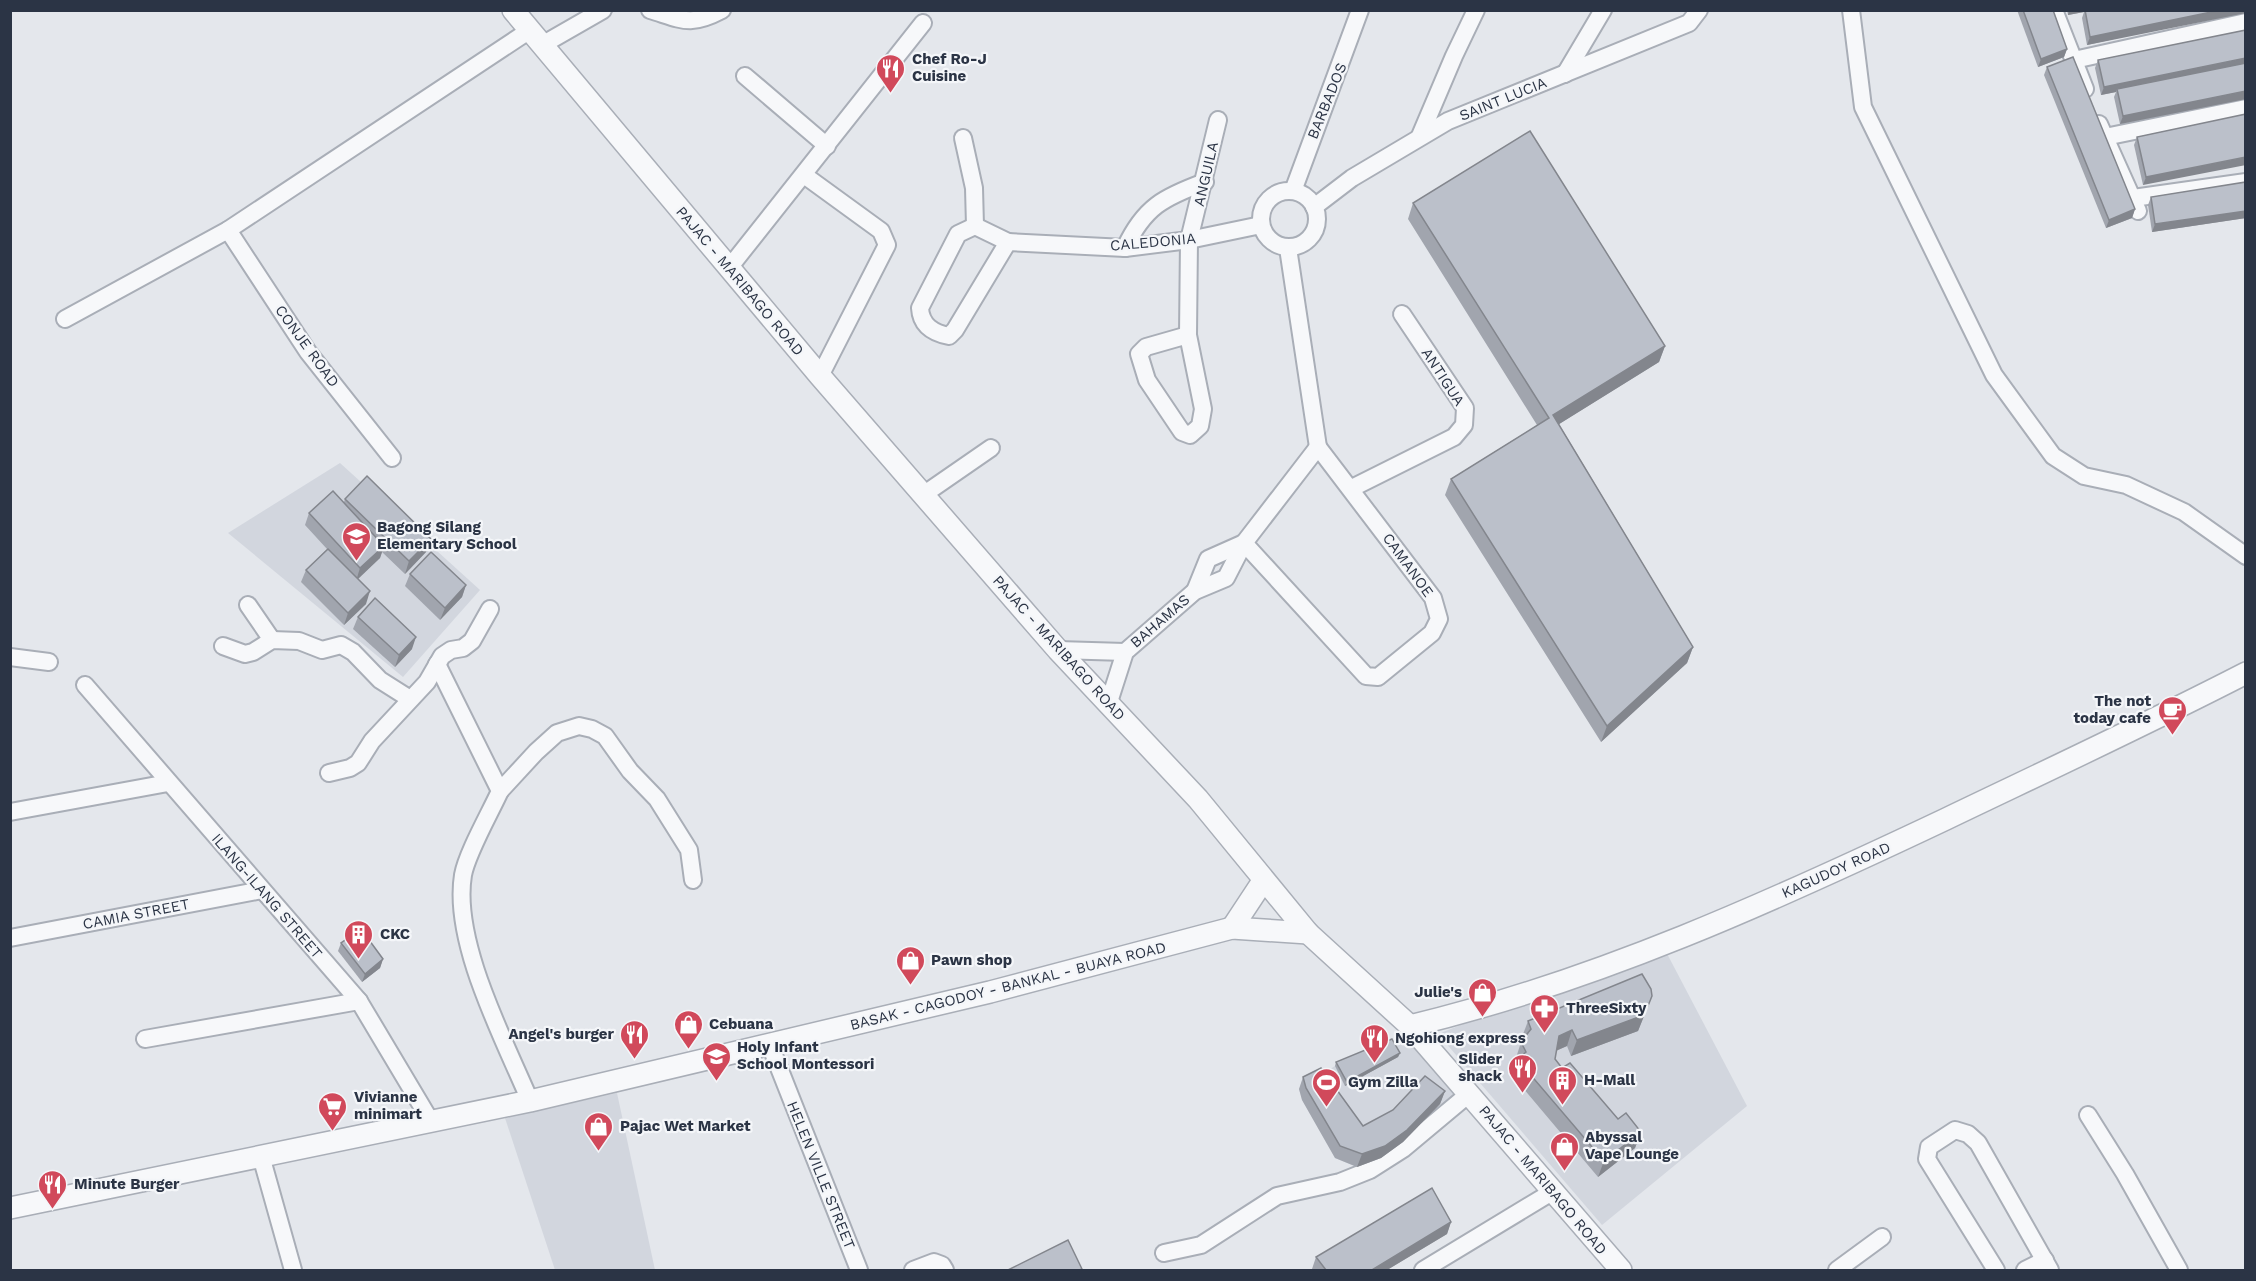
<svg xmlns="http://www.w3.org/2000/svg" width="2256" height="1281" font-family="'Work Sans',sans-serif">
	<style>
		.built { fill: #d2d6de }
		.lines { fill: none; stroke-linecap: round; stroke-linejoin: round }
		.minor-casing { stroke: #a9aeb7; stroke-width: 20 }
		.tertiary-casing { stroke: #a9aeb7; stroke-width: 24 }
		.minor { stroke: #f7f8fa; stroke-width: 16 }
		.tertiary { stroke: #f7f8fa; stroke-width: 21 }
		.wall { fill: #a1a5ae }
		.shaded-wall { fill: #83868d }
		.building { fill: #bbc0ca; stroke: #83868d; stroke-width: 1.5 }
		.labels { text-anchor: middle; stroke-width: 4.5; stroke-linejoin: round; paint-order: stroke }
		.poi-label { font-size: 15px; font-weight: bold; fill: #2b3445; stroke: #f4f6f9; text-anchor: start }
		.street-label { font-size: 15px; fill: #2b3445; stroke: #f4f6f9 }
	</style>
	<rect width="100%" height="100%" fill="#e4e7ec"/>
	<g class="built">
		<path d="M340,463l140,127 -77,87 -175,-144z"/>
		<path d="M1663,946l84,160 -145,119 -164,-191z"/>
		<path d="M1406,1038l51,59 -54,45 -46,25 -22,-9 -33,-58 -3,-11 36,-23z"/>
		<path d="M617,1093l38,177h-100l-50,-152z"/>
	</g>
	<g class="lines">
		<defs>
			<g id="minor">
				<path d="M650,10c33,10 40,17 72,0"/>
				<path d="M1851,10l12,97 131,268 59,81 31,20 42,9 58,27 62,44"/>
				<path d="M2054,10l31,79"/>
				<path d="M542,45l61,-35"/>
				<path d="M2074,60l172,-38"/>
				<path d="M1565,74l38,-64"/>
				<path d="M745,76l82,70"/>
				<path d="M2099,124l39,87"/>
				<path d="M1420,136l34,-80 22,-46"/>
				<path d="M2105,137l141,-29"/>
				<path d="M963,138l11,50 1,38"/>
				<path d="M804,175l77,56 6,14 -67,131"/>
				<circle cx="1289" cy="219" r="28"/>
				<path d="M1293,191l67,-181"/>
				<path d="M2133,198l113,-16"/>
				<path d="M1314,207l38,-29 96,-57 241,-98 10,-13"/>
				<path d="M975,226l33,16 -53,88 -6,6c-15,-3 -28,-10 -29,-28l38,-74z"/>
				<path d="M228,230l80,122 84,106"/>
				<path d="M1008,242l117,6 64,-8 72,-15"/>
				<path d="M1125,248c19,-41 39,-51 80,-66"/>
				<path d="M1288,248l30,199"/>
				<path d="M729,268l194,-245"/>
				<path d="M65,319l163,-89 302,-200"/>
				<path d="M1188,335l15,74 -3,17 -10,9 -8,-3 -35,-52 -8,-26 7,-7z"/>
				<path d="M1188,335l1,-95 29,-120"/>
				<path d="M1352,488l102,-51 10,-12 1,-17 -63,-94"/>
				<path d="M923,495l68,-47"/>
				<path d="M1244,543l122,133 12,1 54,-44 7,-14 -6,-21 -115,-151"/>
				<path d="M1195,591l13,-32 36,-16"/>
				<path d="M248,605l24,35"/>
				<path d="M223,646l22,8 8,-2 19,-12 27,1 23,9 19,-5 12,7 27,28 30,19"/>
				<path d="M1058,650l67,2"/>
				<path d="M10,657l39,5"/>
				<path d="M437,664l63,127c-10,22 -33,62 -37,84 -11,67 41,164 67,226"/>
				<path d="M85,685l274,316 71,119"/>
				<path d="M1109,702l16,-50 70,-61 31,-13 18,-35 74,-96"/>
				<path d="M329,773l21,-5 8,-5 14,-22 55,-59 15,-26 9,-6 12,-2 9,-7 18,-32"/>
				<path d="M500,791l36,-39 21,-19 22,-7 13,3 13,7 25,35 27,28 32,51 4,30"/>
				<path d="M10,812l158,-29"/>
				<path d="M10,938l252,-48"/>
				<path d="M145,1039l214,-38"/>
				<path d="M770,1045l89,225"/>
				<path d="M2088,1115l37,59 54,96"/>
				<path d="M261,1156l32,114"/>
				<path d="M1164,1253l37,-8 76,-49 63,-14 30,-12 33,-21 67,-56"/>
				<path d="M913,1270l21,-8 8,3 3,5"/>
				<path d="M1423,1270l129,-78"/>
				<path d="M1837,1270l45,-33"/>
				<path d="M1996,1270l-69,-111 2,-12 26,-17 13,4 10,9 72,127"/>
				<path d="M2025,1270l20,-10"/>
			</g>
			<g id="tertiary">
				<path d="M513,10l307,366 238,274 140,149 110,134 102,93 211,244"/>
				<path d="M1232,928l31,-47"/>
				<path d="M1410,1026c187,-45 363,-125 536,-207 100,-48 201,-95 300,-146"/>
				<path d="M10,1208l520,-107 460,-109 242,-64 76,5"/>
			</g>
		</defs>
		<use href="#minor" class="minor-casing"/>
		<use href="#tertiary" class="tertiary-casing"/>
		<use href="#minor" class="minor"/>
		<use href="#tertiary" class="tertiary"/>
	</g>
	<g class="wall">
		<path d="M2017,10h36l14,39 -3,8 -26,10z"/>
		<path d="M2067,10h179l-159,35 -5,-27 2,-6 -16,3z"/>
		<path d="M2246,30v69l-126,25 -6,-27 2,-5 -15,3 -6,-27 3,-8z"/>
		<path d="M2047,67l88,142 -3,9 -26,10 -62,-153z"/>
		<path d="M2246,114l-103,71 -9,-40 3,-8z"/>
		<path d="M2246,182v36l-94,14 -4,-27 3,-8z"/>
		<path d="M1413,203l252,143 -6,16 -100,62 134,223 -6,16 -86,79 -156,-247 6,-16 86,-54 -129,-206z"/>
		<path d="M345,499l86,40 -5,13 -21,22 -23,-22 -2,6 -23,21 9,25 -22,21 -43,-43 5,-12 21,-21 -22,-24 4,-12 35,-11z"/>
		<path d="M410,574l56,11 -4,12 -22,23 -35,-34z"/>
		<path d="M358,617l54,32 -17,18 -42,-38z"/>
		<path d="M341,943l42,16 -3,9 -18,14 -24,-31z"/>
		<path d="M1652,996l-14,35 -67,25 -4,-10 -11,5 -1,8 7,9 56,51 23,13 -6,16 -37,29 -86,-102 5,-14 -1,-3 5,-16 2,-2 -1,-3 6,-16z"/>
		<path d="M1400,1053l-2,4 -53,29 -10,-20 1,-4z"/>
		<path d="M1303,1077l60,49 82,-35 -5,13 -37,38 -22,16 -24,9 -22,-9 -33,-58 -3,-11z"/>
		<path d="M1451,1222l-4,12 -60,36h-74l-1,-1 4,-12z"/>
	</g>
	<g class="shaded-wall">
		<path d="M2069,10h16l-1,2 -16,3z"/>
		<path d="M2221,10h25v3l-159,32 3,-8z"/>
		<path d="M2067,49l-3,8 -26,10 3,-8z"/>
		<path d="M2246,58v8l-129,23 -1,3 -15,3 3,-8z"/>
		<path d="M2246,91v8l-126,25 3,-8z"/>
		<path d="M2246,157v8l-103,20 3,-8z"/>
		<path d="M2135,209l-3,9 -26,10 3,-8z"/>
		<path d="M2246,211v7l-94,14 3,-8z"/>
		<path d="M1665,346l-6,16 -111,69 5,-16z"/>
		<path d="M431,539l-5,13 -21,22 4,-13z"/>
		<path d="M384,546l-4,12 -24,23 4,-13z"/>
		<path d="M466,585l-4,12 -22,23 5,-12z"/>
		<path d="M370,591l-4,13 -22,21 4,-12z"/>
		<path d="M416,637l-4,12 -17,18 4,-12z"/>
		<path d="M1693,647l-6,16 -86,79 6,-16z"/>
		<path d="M383,959l-3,9 -18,14 3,-8z"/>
		<path d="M1652,996l-14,35 -67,25 6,-16 64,-32z"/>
		<path d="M1572,1030l-5,16 -14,6 6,-16z"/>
		<path d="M1400,1053l-2,4 -53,29 2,-4z"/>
		<path d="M1445,1091l-5,13 -37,38 -22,16 -24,9 5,-13z"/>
		<path d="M1641,1132l-6,16 -37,29 6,-16z"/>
		<path d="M1451,1222l-4,12 -60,36h-15z"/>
	</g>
	<g class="building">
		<path d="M2023,10h30l14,39 -26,10z"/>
		<path d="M2085,10h136l-131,27z"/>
		<path d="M2246,30v28l-142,29 -6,-27z"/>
		<path d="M2073,57l62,152 -26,11 -62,-153z"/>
		<path d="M2246,63v28l-123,25 -6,-27z"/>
		<path d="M2246,114v43l-100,20 -9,-40z"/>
		<path d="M1530,131l135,215 -112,69 140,232 -86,79 -156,-247 98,-61 -136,-215z"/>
		<path d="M2246,182v29l-91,13 -4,-27z"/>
		<path d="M367,476l64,63 -22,22 -64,-62z"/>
		<path d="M333,491l51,55 -24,22 -51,-55z"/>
		<path d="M328,549l42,42 -22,22 -42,-43z"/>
		<path d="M431,552l35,33 -21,23 -35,-34z"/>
		<path d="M375,598l41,39 -17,18 -41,-38z"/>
		<path d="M361,929l22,30 -18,15 -24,-31z"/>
		<path d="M1642,974l9,15 1,7 -4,10 -7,2 3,7 -67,25 -5,-10 -13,6 -4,23 7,9 8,-5 48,56 8,-6 15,19 -37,29 -87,-102 9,-7 -5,-10 10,-13 -3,-8z"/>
		<path d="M1392,1039l8,14 -53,29 -11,-20z"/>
		<path d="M1321,1068l42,58 30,-16 32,-34 20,15 -38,39 -22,16 -23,8 -22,-8 -34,-58 -3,-11z"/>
		<path d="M1432,1188l19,34 -79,48h-46l-10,-13z"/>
		<path d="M1068,1240l14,29 -3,1h-71z"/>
	</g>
	<defs>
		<symbol id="restaurant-pin" viewBox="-11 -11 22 30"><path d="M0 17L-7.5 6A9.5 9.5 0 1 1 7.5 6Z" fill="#d1495b" stroke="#f4f6f9"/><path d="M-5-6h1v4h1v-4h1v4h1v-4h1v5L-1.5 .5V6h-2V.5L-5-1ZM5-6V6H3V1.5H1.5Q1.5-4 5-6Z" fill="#fff"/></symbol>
		<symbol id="school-pin" viewBox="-11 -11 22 30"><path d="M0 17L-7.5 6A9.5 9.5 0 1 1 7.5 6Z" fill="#d1495b" stroke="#f4f6f9"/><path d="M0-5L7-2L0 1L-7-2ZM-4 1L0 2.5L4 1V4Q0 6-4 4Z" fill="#fff"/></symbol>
		<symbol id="cafe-pin" viewBox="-11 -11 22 30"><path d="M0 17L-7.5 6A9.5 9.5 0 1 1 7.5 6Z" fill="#d1495b" stroke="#f4f6f9"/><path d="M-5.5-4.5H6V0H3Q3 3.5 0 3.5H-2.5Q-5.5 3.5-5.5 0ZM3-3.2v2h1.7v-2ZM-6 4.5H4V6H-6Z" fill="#fff"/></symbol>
		<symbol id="building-pin" viewBox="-11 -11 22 30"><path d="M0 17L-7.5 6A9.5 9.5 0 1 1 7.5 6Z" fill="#d1495b" stroke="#f4f6f9"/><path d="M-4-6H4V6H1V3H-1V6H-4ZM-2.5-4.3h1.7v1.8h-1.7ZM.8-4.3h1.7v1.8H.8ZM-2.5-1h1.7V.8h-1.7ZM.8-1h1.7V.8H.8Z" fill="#fff"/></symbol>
		<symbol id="shop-pin" viewBox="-11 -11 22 30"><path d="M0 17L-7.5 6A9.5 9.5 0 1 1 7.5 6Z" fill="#d1495b" stroke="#f4f6f9"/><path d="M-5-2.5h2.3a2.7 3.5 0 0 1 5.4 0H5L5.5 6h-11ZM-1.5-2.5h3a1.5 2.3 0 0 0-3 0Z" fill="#fff"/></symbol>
		<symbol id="pharmacy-pin" viewBox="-11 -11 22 30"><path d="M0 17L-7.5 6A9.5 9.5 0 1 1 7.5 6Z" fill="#d1495b" stroke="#f4f6f9"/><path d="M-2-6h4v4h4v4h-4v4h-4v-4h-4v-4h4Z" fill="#fff"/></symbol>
		<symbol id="stadium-pin" viewBox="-11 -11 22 30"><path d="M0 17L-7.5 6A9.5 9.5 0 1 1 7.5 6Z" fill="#d1495b" stroke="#f4f6f9"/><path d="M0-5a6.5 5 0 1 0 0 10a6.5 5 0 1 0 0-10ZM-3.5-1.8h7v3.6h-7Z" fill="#fff"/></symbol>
		<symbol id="supermarket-pin" viewBox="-11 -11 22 30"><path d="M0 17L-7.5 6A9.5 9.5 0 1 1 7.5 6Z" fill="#d1495b" stroke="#f4f6f9"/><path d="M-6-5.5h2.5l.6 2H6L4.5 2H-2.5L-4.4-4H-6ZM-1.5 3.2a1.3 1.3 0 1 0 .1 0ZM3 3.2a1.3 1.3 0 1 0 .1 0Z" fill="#fff"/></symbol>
	</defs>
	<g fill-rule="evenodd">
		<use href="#restaurant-pin" x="874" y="52" width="33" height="45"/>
		<use href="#school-pin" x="340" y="520" width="33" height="45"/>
		<use href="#cafe-pin" x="2156" y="694" width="33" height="45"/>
		<use href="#building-pin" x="342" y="918" width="33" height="45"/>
		<use href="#shop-pin" x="894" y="944" width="33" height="45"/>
		<use href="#shop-pin" x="1466" y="976" width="33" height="45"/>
		<use href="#pharmacy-pin" x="1528" y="992" width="33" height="45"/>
		<use href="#shop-pin" x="672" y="1008" width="33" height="45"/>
		<use href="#restaurant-pin" x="618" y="1018" width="33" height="45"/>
		<use href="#restaurant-pin" x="1358" y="1022" width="33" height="45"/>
		<use href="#school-pin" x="700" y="1040" width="33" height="45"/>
		<use href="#restaurant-pin" x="1506" y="1052" width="33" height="45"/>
		<use href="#building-pin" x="1546" y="1064" width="33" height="45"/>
		<use href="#stadium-pin" x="1310" y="1066" width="33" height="45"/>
		<use href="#supermarket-pin" x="316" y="1090" width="33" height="45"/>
		<use href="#shop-pin" x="582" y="1110" width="33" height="45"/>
		<use href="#shop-pin" x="1548" y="1130" width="33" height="45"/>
		<use href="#restaurant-pin" x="36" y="1168" width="33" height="45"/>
	</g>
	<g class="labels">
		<g class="poi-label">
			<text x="912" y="64">Chef Ro-J<tspan x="912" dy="17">Cuisine</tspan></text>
			<text x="377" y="532">Bagong Silang<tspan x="377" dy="17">Elementary School</tspan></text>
			<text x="2151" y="706" text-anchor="end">The not<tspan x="2151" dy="17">today cafe</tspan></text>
			<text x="380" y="939">CKC</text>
			<text x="931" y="965">Pawn shop</text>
			<text x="1462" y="997" text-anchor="end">Julie's</text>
			<text x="1566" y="1013">ThreeSixty</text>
			<text x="709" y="1029">Cebuana</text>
			<text x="614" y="1039" text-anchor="end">Angel's burger</text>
			<text x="1395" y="1043">Ngohiong express</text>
			<text x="737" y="1052">Holy Infant<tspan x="737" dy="17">School Montessori</tspan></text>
			<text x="1502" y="1064" text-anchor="end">Slider<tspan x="1502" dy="17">shack</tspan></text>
			<text x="1584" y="1085">H-Mall</text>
			<text x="1348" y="1087">Gym Zilla</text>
			<text x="354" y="1102">Vivianne<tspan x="354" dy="17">minimart</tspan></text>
			<text x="620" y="1131">Pajac Wet Market</text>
			<text x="1585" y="1142">Abyssal<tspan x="1585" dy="17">Vape Lounge</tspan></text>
			<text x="74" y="1189">Minute Burger</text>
		</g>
		<g class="street-label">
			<text transform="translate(1503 99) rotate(-22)" y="5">SAINT LUCIA</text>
			<text transform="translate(1327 101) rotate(-68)" y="5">BARBADOS</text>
			<text transform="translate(1206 174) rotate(-77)" y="5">ANGUILA</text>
			<text transform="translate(1153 242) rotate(-5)" y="5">CALEDONIA</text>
			<text transform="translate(740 281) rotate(50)" y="5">PAJAC - MARIBAGO ROAD</text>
			<text transform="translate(307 346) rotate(54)" y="5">CONJE ROAD</text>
			<text transform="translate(1443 377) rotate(57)" y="5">ANTIGUA</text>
			<text transform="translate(1408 565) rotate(54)" y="5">CAMANOE</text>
			<text transform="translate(1160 621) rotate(-41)" y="5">BAHAMAS</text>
			<text transform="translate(1059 648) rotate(48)" y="5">PAJAC - MARIBAGO ROAD</text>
			<text transform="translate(1836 870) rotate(-24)" y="5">KAGUDOY ROAD</text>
			<text transform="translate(267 896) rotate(49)" y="5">ILANG-ILANG STREET</text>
			<text transform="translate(136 914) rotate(-11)" y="5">CAMIA STREET</text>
			<text transform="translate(1008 986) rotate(-14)" y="5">BASAK - CAGODOY - BANKAL - BUAYA ROAD</text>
			<text transform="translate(821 1175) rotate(68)" y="5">HELEN VILLE STREET</text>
			<text transform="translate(1543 1180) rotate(50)" y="5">PAJAC - MARIBAGO ROAD</text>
		</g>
	</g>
	<rect width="2256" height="1281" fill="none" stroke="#2b3445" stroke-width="24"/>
</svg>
